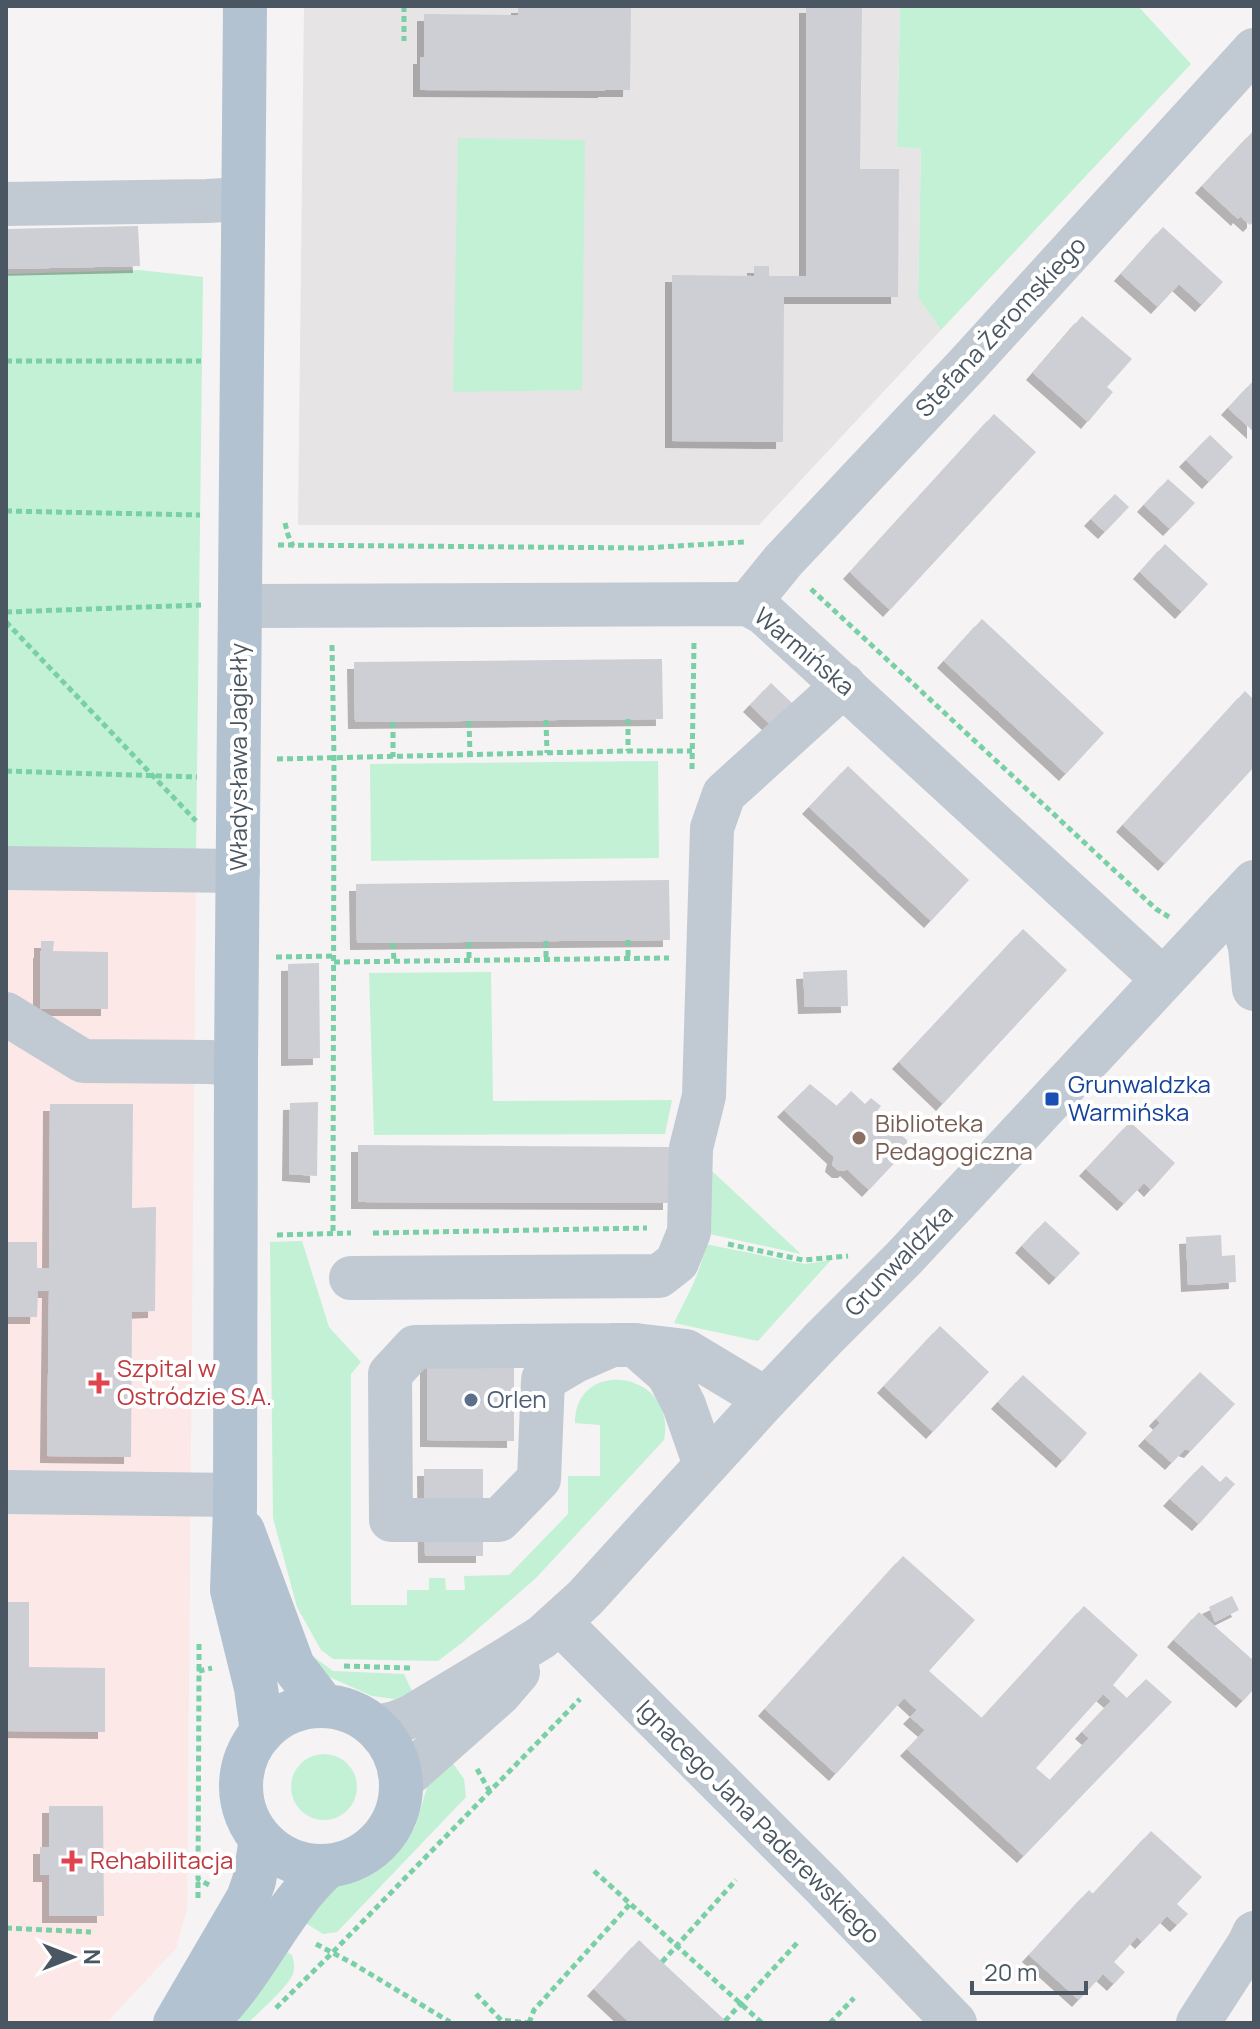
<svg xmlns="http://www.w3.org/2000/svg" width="1260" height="2029" font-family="Manrope,sans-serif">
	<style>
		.education { fill: #e6e4e5 }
		.medical { fill: #fce8e6 }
		.green { fill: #c3f1d5 }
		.building { fill: #cdcfd5; fill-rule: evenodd; filter: url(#shadow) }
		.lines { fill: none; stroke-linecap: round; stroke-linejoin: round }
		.path { stroke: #7ad0a6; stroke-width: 5; stroke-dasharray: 6 4; stroke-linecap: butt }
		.minor { stroke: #c1cad2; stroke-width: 44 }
		.major { stroke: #b3c2d1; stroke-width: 44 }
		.transit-dot { fill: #1a4fb4; stroke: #fff; stroke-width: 3 }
		.education-dot { fill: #8d6e63; stroke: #fff; stroke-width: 3 }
		.health-dot { fill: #e0444e; stroke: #fff; stroke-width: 3 }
		.service-dot { fill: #5c6f8a; stroke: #fff; stroke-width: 3 }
		.labels { text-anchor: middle; stroke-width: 8; stroke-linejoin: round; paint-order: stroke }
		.street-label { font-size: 24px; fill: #4a5661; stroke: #fff }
		.transit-label { font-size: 24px; fill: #164399; stroke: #fff; text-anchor: start }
		.education-label { font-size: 24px; fill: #785e54; stroke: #fff; text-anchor: start }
		.health-label { font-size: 24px; fill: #be3a42; stroke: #fff; text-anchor: start }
		.service-label { font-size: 24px; fill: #4e5e75; stroke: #fff; text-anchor: start }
	</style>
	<defs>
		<filter id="shadow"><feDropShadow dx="-7" dy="7" stdDeviation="0" flood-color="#0004"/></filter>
	</defs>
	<rect width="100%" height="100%" fill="#f5f3f3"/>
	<path class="education" d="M304,6h596l-3,141 24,2 -3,148 23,33 -182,195h-461z"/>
	<path class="medical" d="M6,852l190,6 -9,1050 -11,40 -70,75h-100z"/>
	<g class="green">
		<path d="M900,6h238l53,58 -250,266 -23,-33 3,-148 -24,-2z"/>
		<path d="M458,138l127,2 -3,250 -129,2z"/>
		<path d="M139,270l64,7 -7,581 -190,-6v-578z"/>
		<path d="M658,761l1,97 -288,3 -1,-97z"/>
		<path d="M491,972l2,129 179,-1 -7,34 -291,1 -5,-162z"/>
		<path d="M698,1158l103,96 -96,-21z"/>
		<path d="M302,1241l27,86 32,35 -10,12v231h56v-15h22v-12h16l1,12h19l-1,-14 45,-1 59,-61v-38h32v-51l-25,-2c0,-67 103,-52 89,17l-128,138 -73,64 -25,19 -105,-2 -12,-9 -24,-43 -24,-89 -3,-276z"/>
		<path d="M705,1244l100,20 26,-4 -73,81 -84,-18c12,-26 28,-50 31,-79z"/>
		<path d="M307,1652l26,19 71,3 9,19 -19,6 -22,-3 -56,-25z"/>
		<circle cx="324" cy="1787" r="33"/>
		<path d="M447,1755l17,24 2,18 -129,135 -14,2 -22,-14 39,-38 28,-8 24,-17 23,-30 17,-56z"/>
		<path d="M280,1948l12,7c2,7 3,13 1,19 -6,14 -33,37 -45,49h-23z"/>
	</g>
	<g class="building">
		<path d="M518,6h113l-1,84h-25v1l-185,-1v-33h4v-43l94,1z"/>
		<path d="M806,6h56l-2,163h39l-1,128h-114l-1,145 -111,-1v-166l82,1v-10h15v10h37z"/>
		<path d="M1254,130v91l-4,4 -10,-9 -2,3 -36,-33z"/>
		<path d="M138,226l2,40 -134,3v-40z"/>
		<path d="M1163,227l60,55 -21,23 -23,-21 -21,23 -37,-33z"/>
		<path d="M1082,316l50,43 -25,28 6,5 -25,30 -55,-49z"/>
		<path d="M1254,380v52l-26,-24z"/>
		<path d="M994,414l42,38 -146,158 -40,-38z"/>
		<path d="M1210,435l23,22 -24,25 -23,-22z"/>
		<path d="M1168,479l27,24 -25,26 -26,-24z"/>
		<path d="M1115,494l14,13 -24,25 -14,-13z"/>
		<path d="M1165,544l43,40 -26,28 -42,-40z"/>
		<path d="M982,619l122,114 -38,41 -122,-113z"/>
		<path d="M662,659l1,60 -308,3 -1,-60z"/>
		<path d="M771,683l21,20 -21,22 -21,-20z"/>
		<path d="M1245,691l9,9v67l-89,97 -42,-39z"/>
		<path d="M848,766l121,114 -38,41 -122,-114z"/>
		<path d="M669,880l1,60 -313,3 -1,-59z"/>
		<path d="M1023,929l44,41 -124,134 -44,-42z"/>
		<path d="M41,941h13l-1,10 55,1v57h-68v-58h1z"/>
		<path d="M319,963l1,95 -32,1v-95z"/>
		<path d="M847,970l1,36 -43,1 -2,-35z"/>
		<path d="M810,1084l27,22 14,-15 14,13 6,-6 10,8 -6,8 32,26 -1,14 -7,4 -30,32 -22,-21 -2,2h-6l-7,-6 2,-8 -50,-47z"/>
		<path d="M318,1102l-1,74 -28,-2 1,-71z"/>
		<path d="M50,1104h83l-1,104 24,-1 -1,104 -23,1 -1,145 -84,-1 2,-165h-11l-1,26h-31v-75h31v26h12z"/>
		<path d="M1130,1122l45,41 -24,27 -7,-7 -20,21 -38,-35z"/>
		<path d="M358,1145l312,2v56l-312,-1z"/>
		<path d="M1045,1221l35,32 -24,25 -34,-32z"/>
		<path d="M1221,1235l1,21 13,-1 1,27 -48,3 -2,-48z"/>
		<path d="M940,1326l49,46 -56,60 -49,-46z"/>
		<path d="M427,1360h87v81l-87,-1z"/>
		<path d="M1200,1372l35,32 -44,47 -6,-2 -13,14 -27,-24 15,-16 -4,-4z"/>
		<path d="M1023,1375l64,58 -24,28 -65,-59z"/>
		<path d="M1202,1465l18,17 6,-6 9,8 -36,40 -29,-25z"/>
		<path d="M424,1469h59v87h-58z"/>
		<path d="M903,1556l72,64 -46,51 53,47 102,-112 54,49 -25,30 14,13 19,-19 26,23 -148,154 -117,-107 18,-19 -15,-13 7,-7 -13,-12 -68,76 -71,-65zM1103,1694l8,7 -29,31 7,6 -39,42 -14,-12z"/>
		<path d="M1232,1596l7,14 -24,12 -6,-15z"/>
		<path d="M6,1602h23v65l76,1v64l-99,-1z"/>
		<path d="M1199,1612l55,49v28l-11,12 -69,-61z"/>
		<path d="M49,1806h54l1,110h-55v-41h-9v-28h9z"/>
		<path d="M1151,1831l51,46 -25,27 11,10 -11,11 -10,-9 -25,26 -5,-5 -23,25 11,10 -11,12 -11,-10 -24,26 -50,-45 60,-65 4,4z"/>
		<path d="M639,1940l23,22 66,61h-98l-36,-34z"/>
	</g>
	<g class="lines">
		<g class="path">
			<path d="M404,6v35"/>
			<path d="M6,361h195"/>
			<path d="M6,511l194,4"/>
			<path d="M285,523l3,12 5,11"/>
			<path d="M278,545l366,3 100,-6"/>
			<path d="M811,589l345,320 13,8"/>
			<path d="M6,612l195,-7"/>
			<path d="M6,622l190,199"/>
			<path d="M332,645l2,113 -1,476"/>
			<path d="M628,719v32"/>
			<path d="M546,720l1,33"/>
			<path d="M469,721l1,34"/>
			<path d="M393,722v35"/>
			<path d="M277,759l351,-8h64"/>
			<path d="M692,769l2,-126"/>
			<path d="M6,771l191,6"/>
			<path d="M628,940v19"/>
			<path d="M546,941v19"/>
			<path d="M469,942v19"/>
			<path d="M393,943l1,19"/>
			<path d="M276,957l58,-1"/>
			<path d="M334,962l335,-4"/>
			<path d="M373,1233l274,-5"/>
			<path d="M277,1235l74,-2"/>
			<path d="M728,1244l75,16 45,-4"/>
			<path d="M344,1666l66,2"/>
			<path d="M199,1670v-30"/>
			<path d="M477,1769l13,23"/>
			<path d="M594,1871l168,152"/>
			<path d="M209,1885l-11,-6 1,-208 13,-3"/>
			<path d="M198,1898v-19"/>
			<path d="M6,1928l85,4"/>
			<path d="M316,1944l36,19 98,59"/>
			<path d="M662,1962l74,-82"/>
			<path d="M476,1994l25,26 28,3"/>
			<path d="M276,2008l56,-55 248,-254"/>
			<path d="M725,2021l73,-79"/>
			<path d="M529,2023l5,-13 97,-107"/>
			<path d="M830,2023l24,-25"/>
		</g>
		<g class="minor">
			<path d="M6,204l201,-3 36,-2"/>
			<path d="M748,604l35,-43 186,-198 285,-313"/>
			<path d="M240,606l508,-2 16,9 399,366"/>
			<path d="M6,868l232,3"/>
			<path d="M1226,912l20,21 4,14 4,42"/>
			<path d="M6,1014l77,47 126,1 27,2"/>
			<path d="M351,1278l308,-2 18,-14 12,-30 2,-84 13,-52 8,-268 12,-34 120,-109"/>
			<path d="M612,1345l-37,16 -32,19 -4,99 -40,41h-108l-1,-146 25,-27 197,-2h23l51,6 80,48"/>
			<path d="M635,1345l33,29 16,31 21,60"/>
			<path d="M6,1492l227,3"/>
			<path d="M559,1622l265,265 131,136"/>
			<path d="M376,1727l19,-4 17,-7 98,-59 32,-20 43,-39 181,-199 58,-61 80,-80 350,-376"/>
			<path d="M402,1780l97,-86 19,-22"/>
			<path d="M1198,2023l51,-79 5,-11"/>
		</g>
		<g class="major">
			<path d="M245,6l-9,1058 -1,444 -3,82 24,98 6,44"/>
			<path d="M243,1531l50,135 30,39"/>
			<circle cx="321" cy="1786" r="80"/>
			<path d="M175,2023l73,-125 6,-17 7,-41"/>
			<path d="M204,2023c50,-44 74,-112 123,-156"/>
		</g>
	</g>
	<rect class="transit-dot" x="1044" y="1091" width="16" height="16" rx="4"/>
	<circle class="education-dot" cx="859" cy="1138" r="8"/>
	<g class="health-dot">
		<path d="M95 1371h8v8h8v8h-8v8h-8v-8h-8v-8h8z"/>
		<path d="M68 1849h8v8h8v8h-8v8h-8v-8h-8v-8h8z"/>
	</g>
	<circle class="service-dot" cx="471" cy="1400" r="8"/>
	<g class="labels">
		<g class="street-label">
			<text transform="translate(1001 327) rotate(-47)" y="8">Stefana Żeromskiego</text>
			<text transform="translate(804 652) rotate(40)" y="8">Warmińska</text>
			<text transform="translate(239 757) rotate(-90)" y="8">Władysława Jagiełły</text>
			<text transform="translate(899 1261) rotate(-46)" y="8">Grunwaldzka</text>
			<text transform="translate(758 1822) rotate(45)" y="8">Ignacego Jana Paderewskiego</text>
		</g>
		<g class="transit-label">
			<text x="1068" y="1093">Grunwaldzka<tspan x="1068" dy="28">Warmińska</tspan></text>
		</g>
		<g class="education-label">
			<text x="875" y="1132">Biblioteka<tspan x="875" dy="28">Pedagogiczna</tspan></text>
		</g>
		<g class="health-label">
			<text x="117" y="1377">Szpital w<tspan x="117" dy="28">Ostródzie S.A.</tspan></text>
			<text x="90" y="1869">Rehabilitacja</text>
		</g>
		<g class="service-label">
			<text x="487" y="1408">Orlen</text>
		</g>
	</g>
	<rect width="1260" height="2029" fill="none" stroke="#4a5661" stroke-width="16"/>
	<g transform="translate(72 1957) rotate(90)" stroke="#ffffff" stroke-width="6" paint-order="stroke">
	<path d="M0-6L14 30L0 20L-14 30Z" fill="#4a5661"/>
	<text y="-12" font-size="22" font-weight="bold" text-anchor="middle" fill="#4a5661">N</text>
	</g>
	<path d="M972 1981v12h114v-12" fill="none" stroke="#4a5661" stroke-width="4"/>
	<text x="984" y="1981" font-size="24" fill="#4a5661" stroke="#ffffff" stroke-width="6" paint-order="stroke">20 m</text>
</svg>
